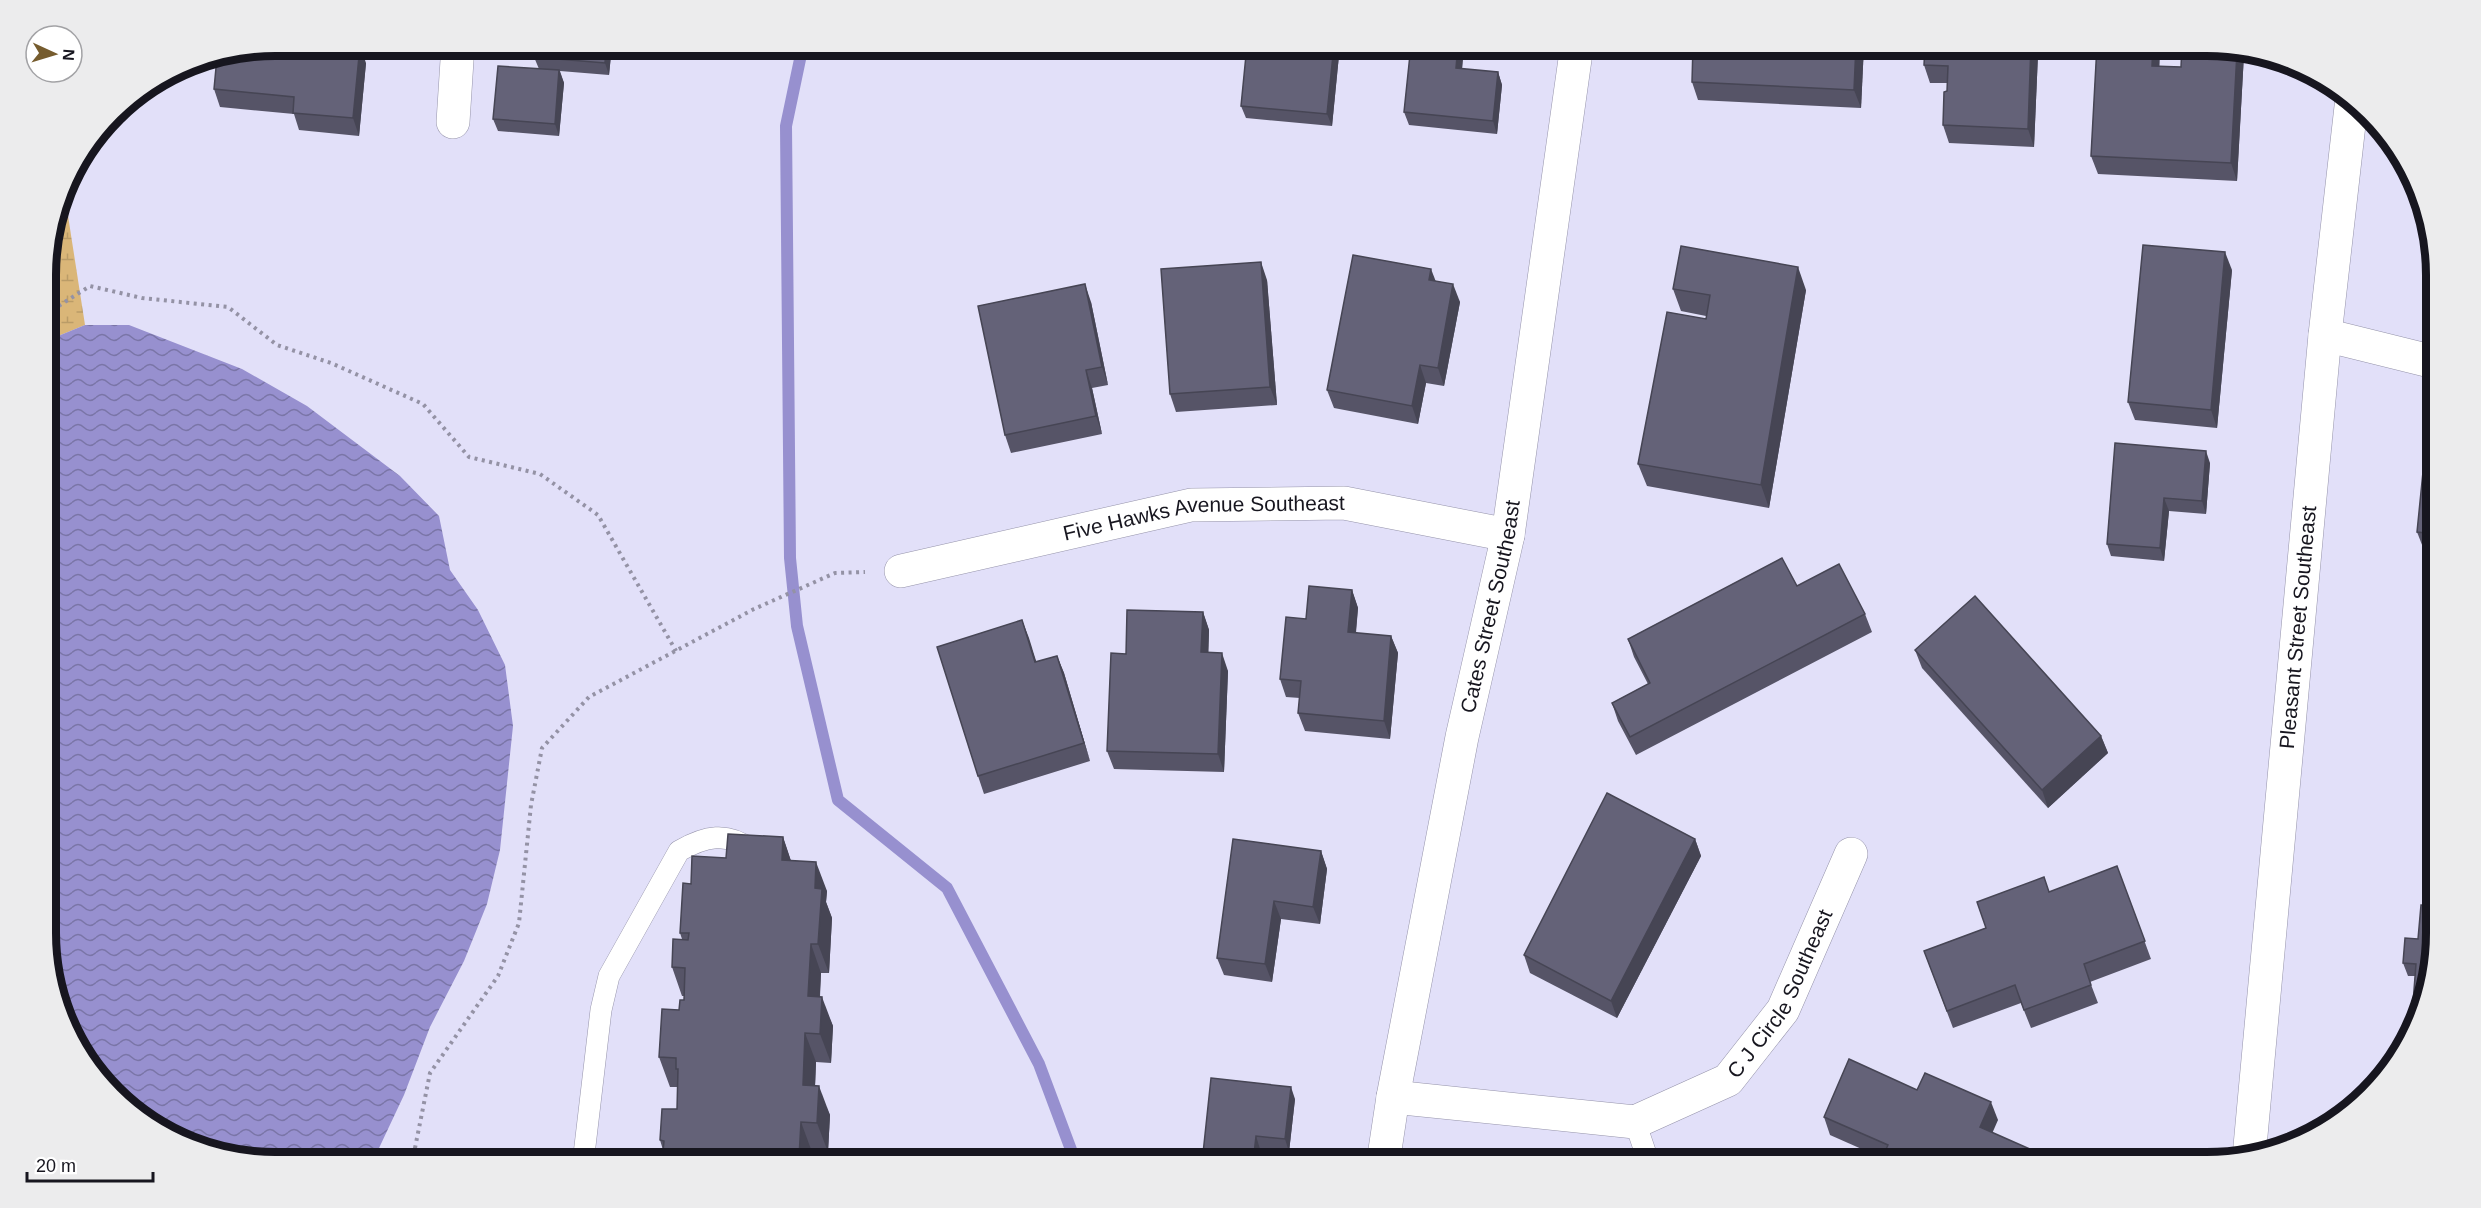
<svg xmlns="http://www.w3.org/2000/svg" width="2481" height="1208" font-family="Helvetica,sans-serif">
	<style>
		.wetland { fill: url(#wetland-marsh) }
		.water { fill: url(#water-waves) }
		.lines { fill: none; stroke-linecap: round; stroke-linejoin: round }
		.stream { stroke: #9790cf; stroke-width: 12 }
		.service-casing { stroke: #9593aa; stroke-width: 22 }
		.minor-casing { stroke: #9593aa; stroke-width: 34 }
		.path { stroke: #9492a5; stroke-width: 4; stroke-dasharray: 3 4.5; stroke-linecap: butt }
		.service { stroke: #fff; stroke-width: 21 }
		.minor { stroke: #fff; stroke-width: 33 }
		.wall { fill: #565467 }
		.shaded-wall { fill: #464554 }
		.building { fill: #646278; stroke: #464554; stroke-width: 1.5 }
		.labels { text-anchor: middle; stroke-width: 4.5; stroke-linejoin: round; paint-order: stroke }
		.street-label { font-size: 21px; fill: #17161f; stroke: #fff }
		.rim { fill: none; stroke: #17161f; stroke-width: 8 }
	</style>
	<defs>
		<pattern id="wetland-marsh" width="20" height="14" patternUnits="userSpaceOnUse" patternTransform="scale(1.5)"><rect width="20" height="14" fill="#dab678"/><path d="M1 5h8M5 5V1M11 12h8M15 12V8" fill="none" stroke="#ba9c67"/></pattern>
		<pattern id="water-waves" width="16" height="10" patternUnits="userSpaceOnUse" patternTransform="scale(1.5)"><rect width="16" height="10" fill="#9790cf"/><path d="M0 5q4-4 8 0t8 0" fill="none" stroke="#7a75a7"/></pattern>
	</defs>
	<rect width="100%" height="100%" fill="#e2e0f9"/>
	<path class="wetland" d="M64,190l21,135 -39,16v-81z"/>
	<path class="water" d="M85,325h44l113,44 65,37 93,70 39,40 11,54 28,40 27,55 8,61 -13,124 -13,54 -23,57 -34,66 -26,68 -32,68h-97l-101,-24 -82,-66 -29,-52 -16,-58 -1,-622z"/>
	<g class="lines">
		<path class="stream" d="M803,45l-17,81 4,432 7,68 41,174 109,88 92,176 37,99"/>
		<defs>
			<g id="service">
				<path d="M1635,1122l14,41"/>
				<path d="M583,1163l18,-153 8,-34 70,-125c26,-15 48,-20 73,-1"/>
			</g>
			<g id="minor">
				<path d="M453,122l5,-77"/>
				<path d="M2325,335l109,27"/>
				<path id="s1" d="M901,571l290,-66 153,-2 164,32"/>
				<path id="s2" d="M1393,1097l242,25 93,-42 55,-70 68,-156"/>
				<path id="s3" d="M2249,1157l76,-822 27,-237"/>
				<path id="s4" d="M1383,1163l10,-66 69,-360 46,-202 69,-490"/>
			</g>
		</defs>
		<use href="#service" class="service-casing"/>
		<use href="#minor" class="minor-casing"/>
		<g class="path">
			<path d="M46,314l44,-28 52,12 86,9 49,38 54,18 92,41 46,53 71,17 58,41 78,136"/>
			<path d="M412,1163l18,-90 68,-97 21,-53 12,-118 11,-57 47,-51 165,-88 81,-36 30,-1"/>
		</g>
		<use href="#service" class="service"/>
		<use href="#minor" class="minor"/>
	</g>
	<g class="wall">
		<path d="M612,45l-3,30 -49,-4 4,12 -5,53 -61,-5 -5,-12 46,-50 -5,-12z"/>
		<path d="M1018,45h101l-1,7 -99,-4z"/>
		<path d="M1340,45l-8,81 -86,-8 -5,-12z"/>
		<path d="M1864,45l-3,63 -163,-8 -6,-18z"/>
		<path d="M1925,45h110l3,9 -4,93 -85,-4 -6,-18 5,-42h-18l-6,-18z"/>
		<path d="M2097,45h63l-1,21 22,1 25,-22 38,9 -7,127 -139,-7 -7,-18z"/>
		<path d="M1463,57l-1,12 36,3 4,13 -5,49 -88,-9 -5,-13z"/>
		<path d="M366,63l-7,73 -60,-6 -5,-16 -74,-7 -6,-18z"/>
		<path d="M2232,270l-15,158 -82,-8 -7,-18z"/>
		<path d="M1267,280l10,125 -101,7 -6,-18z"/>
		<path d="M1436,281l24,21 -16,84 -18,-3 -8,41 -84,-16 -7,-18z"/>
		<path d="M1673,289l133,1 -37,218 -122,-22 -9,-22 68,-145v-3l-25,-5z"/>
		<path d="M1091,302l17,83 -16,3 10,46 -91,19 -6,-18z"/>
		<path d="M2115,443l95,20 -4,51 -37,-3 -5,50 -53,-5 -4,-12z"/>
		<path d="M2435,453v98l-11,-1 -7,-18z"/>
		<path d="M1797,586l68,28 7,18 -236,123 -18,-34 -6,-18 36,-19 -14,-27 -6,-18z"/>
		<path d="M1352,590l6,18 -2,25 35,3 7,17 -8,86 -85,-8 -7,-18 2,-15 -14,-1 -6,-18 26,-60z"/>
		<path d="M1203,612l6,18 -1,23 20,18 -4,101 -110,-3 -7,-18 19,-97z"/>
		<path d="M1022,620l14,42 21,-6 7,17 26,88 -106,33 -6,-18z"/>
		<path d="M1915,650l186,86 7,17 -60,55 -126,-140z"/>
		<path d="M2436,762v78l-5,-13z"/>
		<path d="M783,837l8,24 36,30 -1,11 6,16 -3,55h-8l-1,24 13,29 -2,37 -15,-1 -1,23 15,30 -2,37h-16l-145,11 -7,-23 17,-31 1,-22h-8l-11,-30 25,-57v-4h-2l-10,-29 10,-28 -2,-6 11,-49 35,-26z"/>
		<path d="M1695,839l6,17 -84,162 -87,-45 -6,-18z"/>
		<path d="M1321,851l6,18 -7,55 -39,-5 -9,63 -48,-7 -7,-17z"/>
		<path d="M2117,866l34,93 -61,23 8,21 -67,25 -10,-25 -68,25 -29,-77 62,-23 63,-36z"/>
		<path d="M2436,933l-21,91 -3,-8 3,-40h-7l-5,-13 15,-24z"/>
		<path d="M1917,1090l81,30 -116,38 -52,-23 -6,-18z"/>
		<path d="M1295,1099l-6,53 -29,-3 -1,14h-57z"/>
	</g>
	<g class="shaded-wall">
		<path d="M606,45h6l-3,30 -4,-12z"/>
		<path d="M1334,45h6l-8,81 -5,-12z"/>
		<path d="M1458,45l5,12 -2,24 -5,-13z"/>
		<path d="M1856,45h8l-3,63 -7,-18z"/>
		<path d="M2031,45h4l3,9 -4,93 -6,-18z"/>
		<path d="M2153,45h7l-1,39 -7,-18z"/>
		<path d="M360,46l6,17 -7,73 -6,-18z"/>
		<path d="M2237,52l7,2 -7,127 -6,-18z"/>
		<path d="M559,70l5,13 -5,53 -4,-12z"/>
		<path d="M1498,72l4,13 -5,49 -4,-13z"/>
		<path d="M2225,252l7,18 -15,158 -6,-18z"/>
		<path d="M1261,262l6,18 10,125 -7,-18z"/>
		<path d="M1798,267l8,23 -37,218 -8,-23z"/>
		<path d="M1431,269l7,18 -9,-7z"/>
		<path d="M1085,284l6,18 17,83 -6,-18z"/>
		<path d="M1453,284l7,18 -16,84 -6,-18z"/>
		<path d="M1420,365l6,18 -8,41 -6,-18z"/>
		<path d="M1086,370l6,18 10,46 -6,-18z"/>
		<path d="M2206,451l4,12 -4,51 -4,-13z"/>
		<path d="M2164,498l5,13 -5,50 -4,-13z"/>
		<path d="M1352,590l6,18 -4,42 -6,-18z"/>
		<path d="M1203,612l6,18 -1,40 -7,-18z"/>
		<path d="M1022,620l7,18 13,42 -7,-18z"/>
		<path d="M1391,636l7,17 -8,86 -6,-18z"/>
		<path d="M1222,653l6,18 -4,101 -6,-18z"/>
		<path d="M1057,656l7,17 26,88 -6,-18z"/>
		<path d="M2101,736l7,17 -60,55 -6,-18z"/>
		<path d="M783,837l10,30 -11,-7z"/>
		<path d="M1695,839l6,17 -84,162 -6,-17z"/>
		<path d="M1321,851l6,18 -7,55 -7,-17z"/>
		<path d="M816,862l11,29 -1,11 6,16 -3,55 -11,-29 -3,-56z"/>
		<path d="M1274,901l7,18 -9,63 -7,-18z"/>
		<path d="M811,944l10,29 -3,53 -10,-30z"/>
		<path d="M822,997l11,29 -2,37 -11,-29z"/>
		<path d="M805,1033l11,29 -2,52 -11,-29z"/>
		<path d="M819,1086l11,29 -2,37 -11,-29z"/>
		<path d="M1291,1087l4,12 -6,53 -4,-13z"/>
		<path d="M1991,1102l7,18 -11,25 -7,-18z"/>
		<path d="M801,1122l11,30 -1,11h-9l-3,-6z"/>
		<path d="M1256,1136l4,13 -1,14h-6z"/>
		<path d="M2041,1154l3,9h-6z"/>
	</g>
	<g class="building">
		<path d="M275,45l85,1 -7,72 -60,-5 1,-16 -80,-8 3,-32z"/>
		<path d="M536,45h70l-1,18 -71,-6z"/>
		<path d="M1247,45h87l-7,69 -86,-8z"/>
		<path d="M1411,45h47l-2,23 42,4 -5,49 -89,-9z"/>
		<path d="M1693,45h163l-2,45 -162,-8z"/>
		<path d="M1925,45h106l-3,84 -85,-4 1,-33 3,-1 1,-25 -24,-1z"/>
		<path d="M2097,45h56l-1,21 29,1 1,-22h24l31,7 -6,111 -140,-7z"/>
		<path d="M498,66l61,4 -4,54 -62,-5z"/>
		<path d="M2143,245l82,7 -14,158 -83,-8z"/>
		<path d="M1681,246l117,21 -37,218 -123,-21 29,-152 39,7 4,-24 -37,-6z"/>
		<path d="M1353,255l78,14 -2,11 24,4 -15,84 -18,-3 -8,41 -85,-16z"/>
		<path d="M1261,262l9,125 -100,7 -9,-125z"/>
		<path d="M1085,284l17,83 -16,3 10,46 -91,19 -27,-129z"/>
		<path d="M2115,443l91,8 -4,50 -38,-3 -4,50 -53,-4z"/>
		<path d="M2425,452l10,1v81l-18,-2z"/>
		<path d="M1782,558l15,28 42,-22 26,50 -235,123 -18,-34 38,-20 -22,-44z"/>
		<path d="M1309,586l43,4 -4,42 43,4 -7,85 -86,-8 3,-32 -21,-2 6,-62 20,2z"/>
		<path d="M1975,596l126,140 -59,54 -127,-140z"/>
		<path d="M1127,610l76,2 -2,40 21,1 -4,101 -111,-3 4,-98 15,1z"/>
		<path d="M1022,620l13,42 22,-6 27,87 -106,33 -41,-129z"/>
		<path d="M2436,762v65h-5z"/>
		<path d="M1607,793l88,46 -84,162 -87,-46z"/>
		<path d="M728,834l55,3 -1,23 34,2 -1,26 7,1 -4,55h-7l-3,52 14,1 -2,37 -15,-1 -2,52 16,1 -2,37 -16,-1 -2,35h8v6h-139v-11h-5l1,-11 -4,-1 2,-31h15l1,-40h-2v-11l-17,-1 3,-48 17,1 1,-10h4l1,-32 -13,-1 1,-28 15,1 1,-7h-9l3,-50 8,1 1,-28 34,2z"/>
		<path d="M1233,839l88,12 -8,56 -39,-6 -9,63 -48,-6z"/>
		<path d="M2117,866l28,75 -61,23 7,21 -67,25 -9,-25 -68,26 -23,-60 62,-23 -9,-26 67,-25 5,15z"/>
		<path d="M2421,905l15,1v27l-19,83h-5l4,-52 -13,-1 2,-25 13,1z"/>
		<path d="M1849,1059l68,31 8,-17 66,29 -11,25 61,27 -3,9h-158l8,-18 -64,-28z"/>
		<path d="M1211,1078l80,9 -6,52 -29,-3 -3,27h-51z"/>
		<path d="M1768,1149l11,14h-28z"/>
	</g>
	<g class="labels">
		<g class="street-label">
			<text dy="7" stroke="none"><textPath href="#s1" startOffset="309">Five Hawks Avenue Southeast</textPath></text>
			<text dy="7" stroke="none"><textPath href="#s4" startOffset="567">Cates Street Southeast</textPath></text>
			<text dy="7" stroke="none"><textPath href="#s3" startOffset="532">Pleasant Street Southeast</textPath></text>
			<text dy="7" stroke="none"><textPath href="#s2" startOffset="447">C J Circle Southeast</textPath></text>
		</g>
	</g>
	<path d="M0 0H2481V1208H0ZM275 56H2207A219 219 0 0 1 2426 275V933A219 219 0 0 1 2207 1152H275A219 219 0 0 1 56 933V275A219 219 0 0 1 275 56Z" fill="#ececed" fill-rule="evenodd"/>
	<path class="rim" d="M275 56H2207A219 219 0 0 1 2426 275V933A219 219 0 0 1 2207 1152H275A219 219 0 0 1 56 933V275A219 219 0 0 1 275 56Z"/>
	<g transform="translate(54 54) rotate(94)"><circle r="28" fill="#ffffff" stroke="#a2a2a5" stroke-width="1.5"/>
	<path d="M0-4.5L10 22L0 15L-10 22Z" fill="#765c2e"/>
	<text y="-9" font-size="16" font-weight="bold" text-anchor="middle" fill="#17161f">N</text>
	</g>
	<path d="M27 1172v9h126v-9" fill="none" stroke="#17161f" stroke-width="3"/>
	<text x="36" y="1172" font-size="18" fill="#17161f" stroke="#ffffff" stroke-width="4.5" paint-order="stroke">20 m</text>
</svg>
